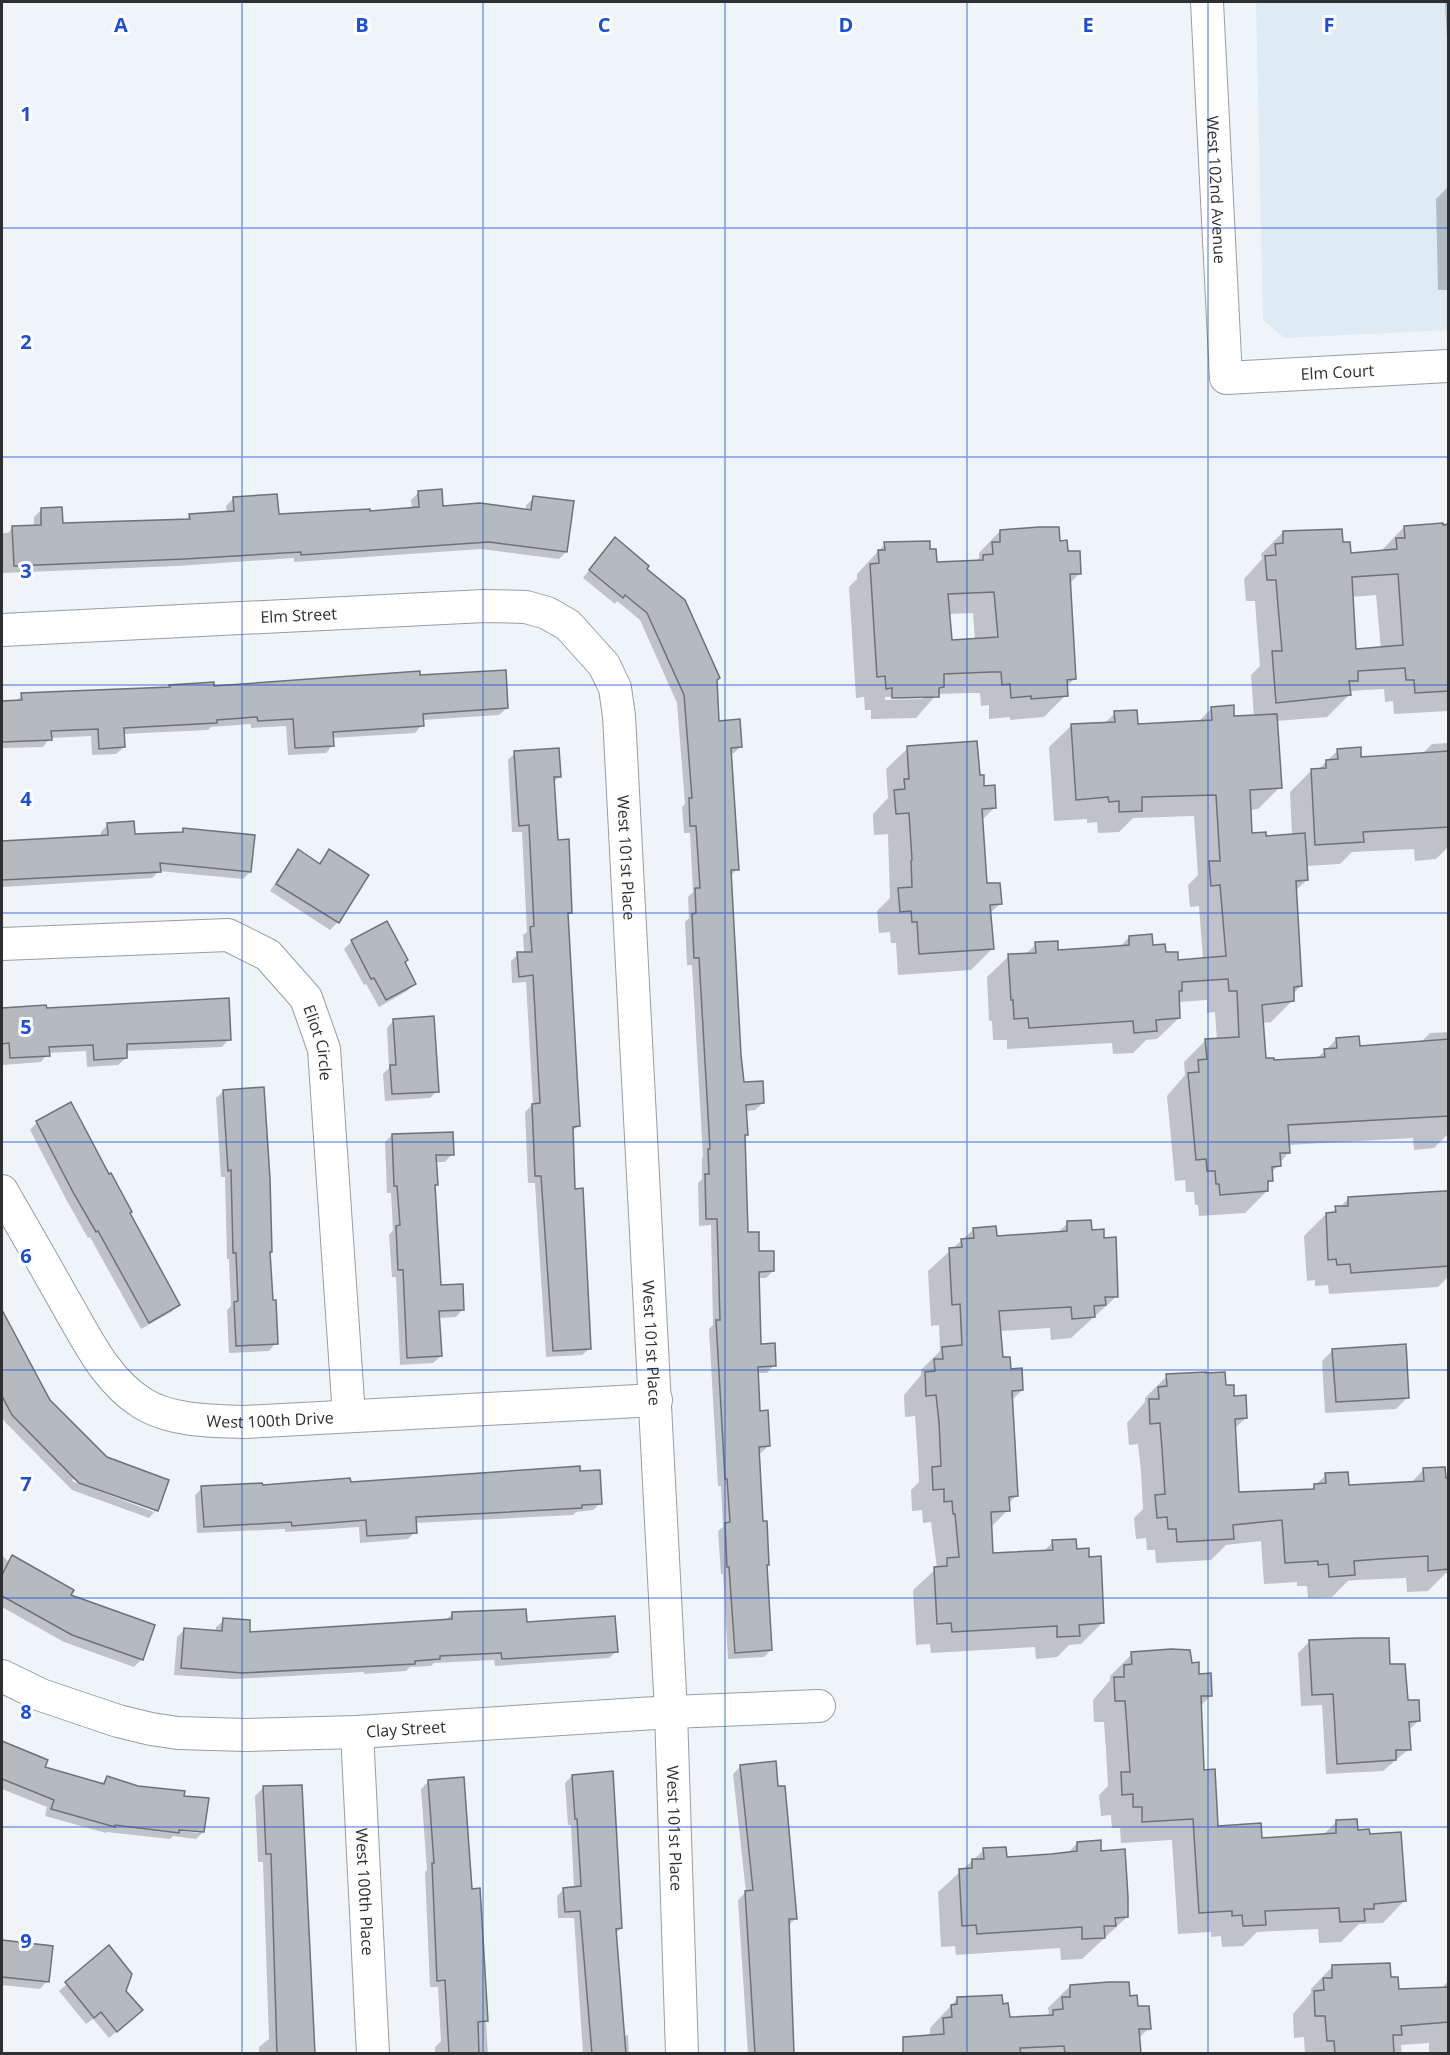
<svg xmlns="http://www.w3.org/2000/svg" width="1450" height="2055" font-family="'Open Sans',sans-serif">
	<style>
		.built { fill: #deeaf4 }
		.shadow { fill: #0003; fill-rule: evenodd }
		.building { fill: #b5babe; stroke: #6e7276; stroke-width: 1.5; fill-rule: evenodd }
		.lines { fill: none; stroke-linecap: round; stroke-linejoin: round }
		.minor-casing { stroke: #999da2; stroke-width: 34 }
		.minor { stroke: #fff; stroke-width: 32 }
		.grid { fill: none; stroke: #1d4ed8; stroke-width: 1.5; stroke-opacity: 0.55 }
		.labels { text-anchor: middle; stroke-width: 6; stroke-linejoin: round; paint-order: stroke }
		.street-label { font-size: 16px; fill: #2d2f31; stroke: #fff }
		.grid-label { font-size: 20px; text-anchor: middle; font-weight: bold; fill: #1d4ed8; stroke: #fff; stroke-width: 6; stroke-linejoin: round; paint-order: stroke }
	</style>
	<rect width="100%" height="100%" fill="#eff4f9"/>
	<path class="built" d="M1256,2h192v328l-163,8 -22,-18z"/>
	<g class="shadow">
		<path d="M1445,2h3v58z"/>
		<path d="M1448,187v103h-10l-2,-91z"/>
		<path d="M419,492l22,15 85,3v-5l8,-7 32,54 -7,7 -78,-10 -187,13v-4l-117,8 -175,7v-40h6l5,-6 21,-1v-9l7,-7 20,15 123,-4 6,-6 37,-2 -1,-7 8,-8 43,18 92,-3 43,-4 -1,-9z"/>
		<path d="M1448,525v186l-54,3 -1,-13 -8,1 -1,-13 -35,2v4l-22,22 -51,4 4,66 -22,22 -8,1 1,24 14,3 27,-2 -2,-43 22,-22h6l20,-20 22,9 62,-5 10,-10 16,-1v104l-12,12 -21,2 -1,-12 -62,3 -12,12 -34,2 1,14 -12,11 6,95 -8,8v6l-22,22 -9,1 3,37 7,1 44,-2 21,-20 21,8 62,-4 10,-10 18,-1v102l-14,14 -20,2 -1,-12 -125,7 1,7 -18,22 1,6 -6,5 1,6 -22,22 -46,3 -1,-11h-3l-1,-13h-8l-1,-12 -10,1 -8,-85 18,-21 -1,-13 22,-22h11l-2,-28 -8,1v-13l-29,2 1,16 -22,21 -11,1 -13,13 -20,1 -1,-11 -105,6v-9h-14l-1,-19h-3l-2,-44 22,-21 16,-1 11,-11 21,8 62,-4 10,-11 23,9 25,16 26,-2 -4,-54 -9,1 -2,-22 10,-10 -4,-59 -61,2 -14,14 -21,1 -1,-11 -10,1v-4l-33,2 -5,-74 22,-21 33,-2 11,-11 21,13 62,-4 14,-14 21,10 21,-1 -3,-42 9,-9 -3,-38 -2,-27h-9l-2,-22 18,-20 -1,-5 22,-22 59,12 7,10 34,-2v-3l21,-22zM1376,595l5,54 -27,2 -2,-54z"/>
		<path d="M1000,531l59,11 21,31 -11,11 5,95 -8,8v8l-22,22 -34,3v-3l-21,2v-14l-8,1 -1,-13h-12l-31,1 -21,24 -45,1v-9h-6l-1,-13 -8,1 -7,-111 8,-8v-5l28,-30 44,7 7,13 39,-2 4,-4v-5zM973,613l2,27 -25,1 -2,-27zM923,696v3l-38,1v-3z"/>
		<path d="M608,546l37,23 70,112 2,41 24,24 -7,7 -4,1 7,115 -7,8 10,178 3,29 20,19 -8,7 -10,1 1,23 -3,3 3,97 11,18 16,19 -7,7h-8l2,67 14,20 -7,8h-10l2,39 9,34 -7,7h-3l13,197 -7,7 -36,2 -5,-85h-2l-3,-43 5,-4 -2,-41h-3l-9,-157 4,-4 -2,-100 -12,1 -1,-43 4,-4v-21l1,-2 -11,-191h-5l-2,-43 4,-4 -1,-21 5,-5 -3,-59h-6l-2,-26 3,-3 -8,-101 -37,-83 -23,-19 -2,3 -32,-26z"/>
		<path d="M419,677l88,31 -8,7 -77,5v5l-7,8 -83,5 1,7 -7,8 -38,2 -2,-29 -35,2v-4l-40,3 -3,3 -85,4 1,13 -8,7 -24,1 -1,-19 -41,2 -7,9 -41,1v-46h13l7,-7 146,-7 2,-1 43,1z"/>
		<path d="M908,748l70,29 17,30 -14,14 4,64 15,19 -11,10 4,34 -22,22 -73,5 -2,-32h-5l-1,-11 -11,1 -2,-22 13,-13 -2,-64 -14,1 -1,-21 15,-16 -2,-29z"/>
		<path d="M515,753l45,23 -7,7 4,58 14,71 -4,4 11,210 -7,6 3,58 16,158 -8,7 -36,2 -11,-174h-7l-3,-71 8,-8 -7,-122 -14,1 -1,-22 7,-7 6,-1 -1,-18 4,-3 -5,-100h-10l-4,-72z"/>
		<path d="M108,824l25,12 47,-3 3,-3 67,42 -7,7 -84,-8 -7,7 -150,9v-45l99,-5v-5z"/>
		<path d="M298,851l20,13 12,-13 37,24 -29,47 -8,8 -60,-39 21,-32z"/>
		<path d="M387,923l27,61 -7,7 -28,16 -13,-23 -2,1 -20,-36 7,-7z"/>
		<path d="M45,1006v4l184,29 -7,8 -97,4 1,7 -8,7 -31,2 -1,-16 -38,2 -7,9 -38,3 -1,-56z"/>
		<path d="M394,1020l43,71 -7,7 -45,3 -2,-27 6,-6 -2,-40z"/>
		<path d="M224,1091l45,162 7,90 -7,8 -40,2 -2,-43 4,-4 -2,-47h-2l-2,-82h-4l-5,-79z"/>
		<path d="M37,1122l91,92 51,91 -8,7 -30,17 -51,-92 -2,1 -21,-37 -37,-71z"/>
		<path d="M392,1135l60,19 -7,8h-10l2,22 -3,3 6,99 23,23 -7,8 -18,1 3,38 -8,7 -33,2 -4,-88h-4l-3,-42 4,-5 -2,-37h-4l-2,-51z"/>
		<path d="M1448,1192v85l-10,10 -109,7 -1,-9 -13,1v-6l-8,1 -3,-45 22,-22h4l6,-6 4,-1 8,-8z"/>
		<path d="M1068,1223l22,9 27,64 -46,42 -20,2 -1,-12 -51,3 3,28 20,31 -11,11 5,95 -8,8v6l-18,18 2,26 51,-2 10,-10 22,9 28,71 -22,22 -12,1 -12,12 -21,2 -1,-12 -104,6 -1,-9 -14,1 -3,-55 24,-22 -6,-46 -8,1 -1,-13 -10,1 -1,-21 8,-8 -2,-38 -2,-28 -10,1 -1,-22 17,-20v-5l19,-19 -1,-26 -8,1 -3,-55 46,-42 22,8 61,-4z"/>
		<path d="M2,1320l47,81 107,109 -7,8 -77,-28 -67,-68 -3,-5zM73,1479l81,29v4l-82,-31z"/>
		<path d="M1333,1350l75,47 -12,12 -71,4 -3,-52z"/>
		<path d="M1167,1376l58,11 21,31 -12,11 4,65 71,-3 17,-16 22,12 62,-3 14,-15 21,11h3v93h-2l-18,18 -21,1 -1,-14 -49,2 -9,1 -16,16 -24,1 -1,-12h-10v-4l-33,2 -3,-43 -35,4 -15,15 -55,3 -1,-13h-8l-1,-12 -10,1 -2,-21 9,-9 -2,-37 -3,-28 -9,1 -2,-22 18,-21v-4z"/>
		<path d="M579,1472l22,31 -8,7 -17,2 -3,3 -158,8v9l-7,7 -48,4 -1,-16 -74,5v-3l-88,4 -2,-38 7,-7 147,-4z"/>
		<path d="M2,1555l6,6 4,-4 57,39 73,63 -8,8 -70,-25 -62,-35z"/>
		<path d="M452,1614l74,10 91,27 -8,7 -114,8 -1,-6 -60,3 -3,3 -21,1 -4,4 -42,3v-2l-130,7 -60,-4 3,-38 7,-7 32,2v-5l8,-7 24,14 197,-13z"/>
		<path d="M1309,1642l80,24 17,36 12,19 -10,10 1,18 -26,22 -57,3 -4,-69 -21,1 -3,-53z"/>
		<path d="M1132,1654l58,10 21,31 -11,12 3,64 14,57 43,12 62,-4 14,-14 21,10 47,69 -21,22 -24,1 -18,18 -22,1 -1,-14 -61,3 -14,14 -21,1 -1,-11 -10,1v-5l-33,2 -6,-94 -51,3 -1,-15h-8l-1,-13 -10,1 -2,-21 9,-9 -2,-36 -2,-28h-10l-1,-22 17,-20v-4z"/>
		<path d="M2,1743l44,18 -3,7 58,16 6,-6 75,19 21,35 -7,7 -23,-3 -3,3 -63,-7 -1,1 -61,-17 2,-9 -45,-18zM172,1827l27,3v3l-27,-3z"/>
		<path d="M741,1766l55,152 -8,8 5,128h-45l-10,-154 8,-8 -13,-118z"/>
		<path d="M572,1776l49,152 -6,6 8,102 5,-1 1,19h-46l-9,-136h-16l-1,-22 7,-7 10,-1 -3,-63h-3l-3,-42z"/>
		<path d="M429,1781l41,109h8l10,164h-53v-7l6,-6 -3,-54h-8l-5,-115 2,-2 -6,-81z"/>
		<path d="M263,1788l50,266h-54v-7l10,-8 -6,-177h-5l-3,-66z"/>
		<path d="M1077,1843l23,9 27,65 -45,42 -21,1 -1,-12 -104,7 -1,-9 -14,1 -3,-55 46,-42 21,8 62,-4z"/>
		<path d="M2,1942l49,5 -4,34 -7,8 -38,-4z"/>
		<path d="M109,1947l24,70 -24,21 -16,-19 -7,5 -27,-33z"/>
		<path d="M1332,1967l57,11 8,13 44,-2 7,-8v73h-19v-11l-28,2 1,9h-97l-1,-17 -10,1 -1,-24 18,-21v-4z"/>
		<path d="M1070,1986l59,11 20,31 -11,11 1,15h-217v-13l8,-8v-5l28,-30 44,8 6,13 37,-2 4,-4 -1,-5z"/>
	</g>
	<g class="building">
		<path d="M442,489l1,17 37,-3 51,7 2,-14 41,5 -7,51 -78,-10 -188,13v-3l-116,7 -171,7 -2,-40 29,-1v-17l21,-1 1,16 127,-4 -1,-5 45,-3 -1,-14 44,-3 2,20 91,-5v2l49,-4 -1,-16z"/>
		<path d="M1443,523v2l6,-1v167l-34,2 -1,-13h-8l-1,-12 -47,3v10h-9l2,14 -75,8 -4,-52h10l-4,-45 -2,-26h-9l-2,-24 11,-1 -1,-11 8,-1v-12l59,-2 1,13h7l1,11 46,-4 -1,-11h9l-1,-12zM1398,574l5,71 -47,4 -4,-72z"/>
		<path d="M1039,527h20l1,14 7,-1 1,11h12l1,23h-11l6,105 -9,1 1,16 -37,3v-3l-20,2 -1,-14 -8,1 -1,-13h-10l-47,2v13l-5,1v9l-47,1v-10l-6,1 -1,-13 -8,1 -7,-113 9,-1 -1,-13h7l-1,-8 46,-1v8h6l1,13 46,-2v-5l10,-1 -1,-12h8v-12zM994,592l4,45 -46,3 -4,-46z"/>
		<path d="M615,537l34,29 -2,3 38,31 35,78 -3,2 2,41 21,-2 2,28 -11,1 8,122h-8l10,185 3,27 19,-1 1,22 -18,2 2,30h-3l3,97h11v19h15v20l-15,1 2,72 14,-1 1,23 -18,1 2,44 8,-1 2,36 -11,1 4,74h4l2,44h-2l5,85 -37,3 -6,-86h-2l-2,-44 5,-1 -3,-43h-2l-9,-159h4l-3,-101h-11l-1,-45h4l-1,-25h2l-11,-191h-5l-2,-44 4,-1 -1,-25h5l-4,-62h-6l-1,-28h3l-8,-103 -37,-82 -22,-18 -2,3 -34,-28z"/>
		<path d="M506,670l2,38 -85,6 1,12 -91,6 1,14 -39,2 -2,-29 -35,2 -1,-4 -40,3v3l-93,5 1,19 -26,2 -1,-20 -47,2 1,9 -50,2v-41l20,-1 -1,-7 149,-6 -1,-2 45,-3v4l206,-15v4z"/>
		<path d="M1234,705v11l43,-2 5,74 -32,2 2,43 14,-1v4l39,-3 3,47 -12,1 6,105 -8,1v14l-32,4 4,53h8v2l51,-3 -1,-8 13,-1 -1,-10 23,-2 1,10 89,-7v77l-161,9 2,28h-10l1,13 -9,1 1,14h-5v10l-48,4 -1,-11h-3l-1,-13h-8l-1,-12 -10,1 -8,-87 11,-1 -1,-12 9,-1 -2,-20 34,-2 -2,-46h-8l-1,-12 -46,3v9h-3l1,27 -24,2 1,11 -23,2 -1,-12 -104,7 -1,-10 -14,1 -1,-19h-2l-3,-46 28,-1 -1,-11 23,-1v9l45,-3 26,-2v-9l23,-2 1,11 12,-1 1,8h12v8l48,-4 -6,-71 -9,1 -2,-25h11l-4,-66 -74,2v14l-23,1v-11l-10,1 -1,-5 -32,3 -5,-76 44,-2 -1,-11 23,-1 1,14 74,-4 -1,-13z"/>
		<path d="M977,741l3,34h4v11l11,-1 1,23 -14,1 5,74h13l2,21 -12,1 4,44 -75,5 -2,-32h-5l-1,-11 -11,1 -2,-24 14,-1 -1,-26 1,-1 -3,-47 -13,1 -2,-24 11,-1 -1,-10h5l-2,-33z"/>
		<path d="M1361,747v10l88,-6v76l-86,5 1,10 -49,3 -4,-76 15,-1v-8l12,-1 -1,-10z"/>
		<path d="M559,748l2,29h-7l4,63 11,-1 3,74h-4l12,213 -7,1 2,62 8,-1 8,161 -38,2 -12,-175h-6l-3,-72 8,-1 -7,-128 -14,2 -2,-25h15l-2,-25 4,-1 -5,-101 -10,1 -5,-75z"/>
		<path d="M134,821l1,13 48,-2v-4l72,7 -4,37 -91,-9 1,9 -159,8v-39l106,-6 -1,-12z"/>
		<path d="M298,849l22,15 9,-15 40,26 -30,48 -63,-39z"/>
		<path d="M387,921l21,39 -3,2 11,22 -30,16 -12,-22 -3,1 -20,-39z"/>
		<path d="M229,998l2,42 -104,4v14l-33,2 -1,-15 -44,2 1,9 -40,2 -1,-15 -7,1v-36l44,-3 1,3z"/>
		<path d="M434,1016l5,76 -47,2 -2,-29h6l-3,-46z"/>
		<path d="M264,1087l6,92 2,73h-2l3,48h3l2,44 -42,2 -2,-44 4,-1 -2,-48h-3l-2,-83 -3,1 -5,-81z"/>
		<path d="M71,1102l38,72 2,-1 21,39 -2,1 50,92 -31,18 -51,-92 -2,1 -22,-38 -38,-73z"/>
		<path d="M453,1132l1,23h-18l2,30h-3l6,100 22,-1 1,26 -25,1 3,45 -35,2 -4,-88h-5l-2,-44 4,-1 -3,-39h-3l-2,-52z"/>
		<path d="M1444,1191h5v75l-98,7 -1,-9 -13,1 -1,-6 -8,1 -2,-47 10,-1 -1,-6h13v-9z"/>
		<path d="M1091,1220l1,10 12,-1v9l12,-1 2,60h-13l1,8 -12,1 1,11 -23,2 -1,-12 -72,4 4,46h7l1,12 11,-1 1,22 -11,1 6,105 -9,1 1,14 -19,1 2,41 60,-3 -1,-10 24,-1 1,10 12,-1v9l12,-1 3,67 -25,2 1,11 -23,1v-11l-105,6 -1,-9 -14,1 -3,-57 13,-1v-8l12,-1 -4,-43h-2l-1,-13 -8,1v-13l-11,1 -1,-23 9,-1 -2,-44 -3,-27 -10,1 -1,-24 10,-1 -1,-12h9l-1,-12 20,-2 -2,-41 -8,1 -3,-57 13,-1 -1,-8 13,-1 -1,-10 23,-2 1,10 44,-3 26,-2v-10z"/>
		<path d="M2,1310l48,90 57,57 62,23 -11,31 -79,-28 -67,-68 -10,-19z"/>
		<path d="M1406,1344l3,54 -73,4 -4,-53z"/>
		<path d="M1206,1372v1l19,-1 1,13h8v11l12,-1 1,23 -12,1 4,73 75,-3v-5l12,-1 -1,-10 23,-1 1,13 75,-4 -1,-13 22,-1 1,11h3v91l-21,2v-15l-48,3 -26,2 1,14 -26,2 -1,-13 -10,1v-4l-33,2 -3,-43 -49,5 1,14 -57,3 -1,-13h-8l-1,-12 -10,1 -2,-23 10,-1 -3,-45 -2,-26 -10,1 -1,-25h10l-1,-12 9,-1 -1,-12z"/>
		<path d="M580,1466v5l20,-1 2,34 -20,1v3l-166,9 1,16 -50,3 -1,-16 -74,6 -1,-4 -87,5 -3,-41 61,-3 1,2 87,-7 1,4z"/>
		<path d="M12,1555l62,35 -3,5 84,30 -12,35 -71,-25 -70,-39v-21z"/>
		<path d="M526,1609l1,13 88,-6 3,36 -116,7 -1,-6 -61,3v3l-25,2v3l-173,9 -61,-5 3,-40 38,3 1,-13 27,2v12l202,-13v-7z"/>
		<path d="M1357,1638h32l1,26h15l3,36h11l1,21 -11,1 2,28h-15v10l-59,4 -4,-70 -21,1 -3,-55z"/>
		<path d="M1171,1649l19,1 2,13 7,-1v12l12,-1 1,23h-11l3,74 11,-1 3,57 43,-3 1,15 74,-5v-13l21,-1 1,11 11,-1 1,5 31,-2 5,69 -32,3v5h-10l1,12 -25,1 -1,-14 -74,3 1,14 -23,1 -1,-11 -10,1v-5l-33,2 -6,-94 -51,3v-15h-9v-13l-11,1 -1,-23h9l-3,-45 -2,-26h-10l-1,-24h10v-12l8,-1 -1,-12z"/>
		<path d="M2,1741l46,19 -3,7 59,17 3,-8 31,10 47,5 -1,5 25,2 -5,34 -25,-2v3l-64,-8v2l-64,-18 3,-9 -52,-21z"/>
		<path d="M776,1761l2,25h7l12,133h-8l5,135h-39l-10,-163 8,-1 -13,-125z"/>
		<path d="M613,1771l9,157 -6,1 10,125h-34l-12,-143 -15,1 -2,-24 18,-2 -4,-67h-2l-3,-44z"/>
		<path d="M464,1777l8,112 8,-1 8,133 -10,1 1,32h-30l-4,-74 -8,1 -5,-118h2l-6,-83z"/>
		<path d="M302,1785l13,269h-38l-6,-200h-5l-3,-68z"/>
		<path d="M1101,1840v11l24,-2 3,48v20l-13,1 1,8h-12l1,12 -23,1v-12l-105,7 -1,-9 -14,1 -3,-57 13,-1v-9h12l-1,-11 23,-1 1,10 44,-3 26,-3v-9z"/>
		<path d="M2,1940l51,6 -4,36 -47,-5z"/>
		<path d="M109,1945l23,29 -6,17 17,19 -26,22 -16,-20 -7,6 -29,-36z"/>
		<path d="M1390,1963l1,14h7l1,12 50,-2v35l-48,4 1,9h-9l1,19h-59l-1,-13h-7l-2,-25h-10l-1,-25 10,-1 -1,-12h9v-13z"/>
		<path d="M1109,1982h20l1,14 7,-1 1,11h11l2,23h-12l2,25h-76l-1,-8 -44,2 1,6h-118v-17l41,-3 -1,-16 9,-1 -1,-12 6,-1v-7l45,-2 1,9 5,-1 2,14 43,-2v-5l10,-1 -1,-12h8v-12z"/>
	</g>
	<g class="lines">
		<defs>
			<g id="minor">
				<path id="s1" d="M1207,2l19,376 222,-12"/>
				<path id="s2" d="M2,630l482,-24 42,1 21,6 21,12 36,40 11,23 4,28 52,996 11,342"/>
				<path id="s3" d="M2,944l226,-9 40,20 38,43 18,51 25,367"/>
				<path id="s4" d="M2,1191c20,35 41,71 61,107 22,37 41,81 79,105 28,18 70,18 102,19l412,-22"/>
				<path id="s5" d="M2,1676l39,19 77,26 33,8 27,4 68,2 111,-3 314,-20 148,-6"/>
				<path id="s6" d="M357,1732l16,322"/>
			</g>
		</defs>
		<use href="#minor" class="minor-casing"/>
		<use href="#minor" class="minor"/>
	</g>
	<path class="grid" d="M242,2v2052M483,2v2052M725,2v2052M967,2v2052M1208,2v2052M2,228h1446M2,457h1446M2,685h1446M2,913h1446M2,1142h1446M2,1370h1446M2,1598h1446M2,1827h1446"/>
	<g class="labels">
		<g class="street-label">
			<text dy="6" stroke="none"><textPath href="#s1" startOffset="188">West 102nd Avenue</textPath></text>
			<text dy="6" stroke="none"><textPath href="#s1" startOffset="488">Elm Court</textPath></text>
			<text dy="6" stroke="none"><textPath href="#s2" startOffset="297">Elm Street</textPath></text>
			<text dy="6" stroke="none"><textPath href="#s2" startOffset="820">West 101st Place</textPath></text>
			<text dy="6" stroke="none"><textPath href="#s3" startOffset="375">Eliot Circle</textPath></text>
			<text dy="6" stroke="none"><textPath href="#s2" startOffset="1306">West 101st Place</textPath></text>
			<text dy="6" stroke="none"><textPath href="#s4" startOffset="387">West 100th Drive</textPath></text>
			<text dy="6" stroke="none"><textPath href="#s5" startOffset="414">Clay Street</textPath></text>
			<text dy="6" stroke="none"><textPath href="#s2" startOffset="1792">West 101st Place</textPath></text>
			<text dy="6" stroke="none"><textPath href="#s6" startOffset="160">West 100th Place</textPath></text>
		</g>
	</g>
	<g class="grid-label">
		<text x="121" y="32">A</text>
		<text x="362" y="32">B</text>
		<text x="604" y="32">C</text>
		<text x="846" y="32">D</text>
		<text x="1088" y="32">E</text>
		<text x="1329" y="32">F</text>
		<text x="26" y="121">1</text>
		<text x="26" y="349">2</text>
		<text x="26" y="578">3</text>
		<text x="26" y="806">4</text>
		<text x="26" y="1034">5</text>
		<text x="26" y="1263">6</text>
		<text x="26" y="1491">7</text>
		<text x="26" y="1719">8</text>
		<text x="26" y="1948">9</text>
	</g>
	<rect width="1450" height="2055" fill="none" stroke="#2d2f31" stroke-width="6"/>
</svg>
